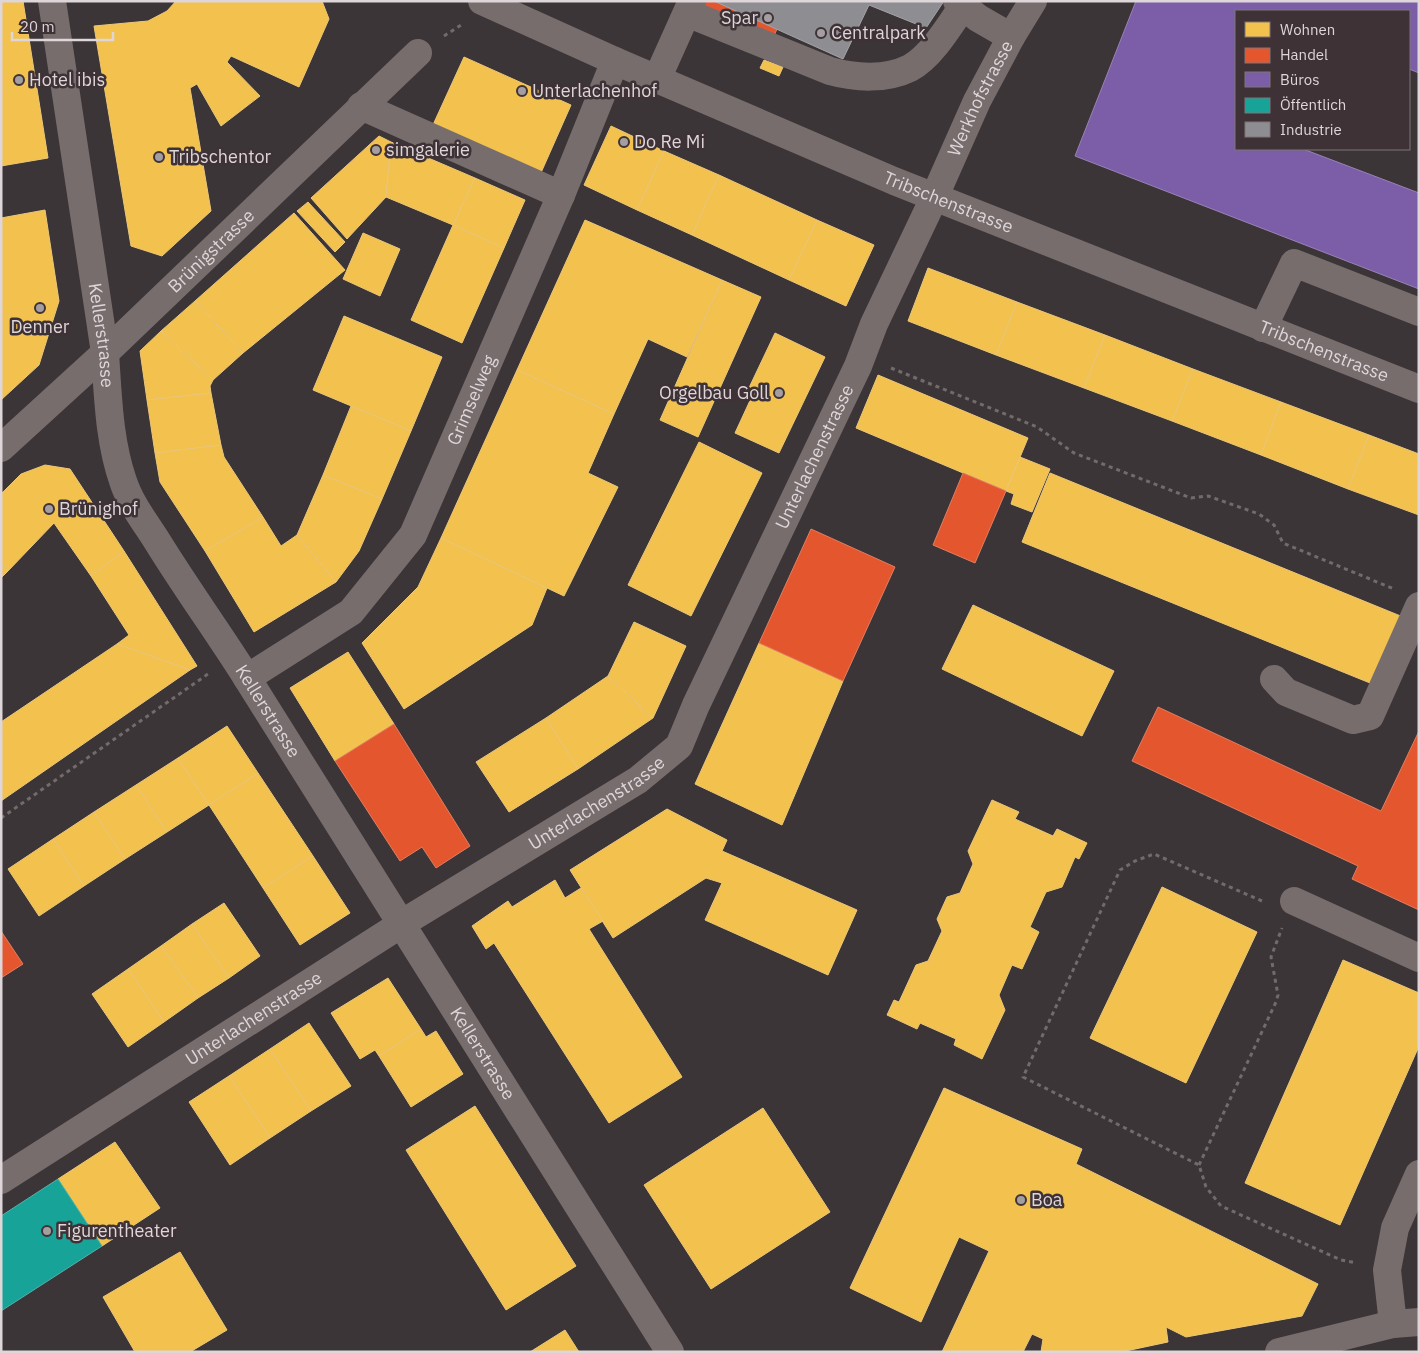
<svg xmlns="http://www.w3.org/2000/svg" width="1420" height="1353" font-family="'IBM Plex Sans',sans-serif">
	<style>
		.homes { fill: #f2c14e; stroke: #ecc778 }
		.shops { fill: #e4572e; stroke: #e27d61 }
		.offices { fill: #7b5ea7; stroke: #9982b6 }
		.public { fill: #17a398; stroke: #53b2ac }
		.industry { fill: #8d8d92; stroke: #a5a3a7 }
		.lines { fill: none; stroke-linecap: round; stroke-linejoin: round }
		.path { stroke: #726a6b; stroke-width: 3; stroke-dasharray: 4 4; stroke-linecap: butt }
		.minor { stroke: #776d6d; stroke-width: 28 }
		.poi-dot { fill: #a59ea0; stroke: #3e3236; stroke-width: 2 }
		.labels { text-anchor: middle; stroke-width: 5; stroke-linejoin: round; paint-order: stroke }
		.poi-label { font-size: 18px; fill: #ded6d9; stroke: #3e3236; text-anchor: start }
		.street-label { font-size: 18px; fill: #ded6d9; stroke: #3e3236 }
	</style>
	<rect width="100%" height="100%" fill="#3b3537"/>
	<g class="homes">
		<path d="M1,1h22l25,157 -47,8z"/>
		<path d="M176,1h146l7,18 -30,68 -68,-31 -4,6 33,34 -39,30 -24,-42 -7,4 21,123 -49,45 -31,-10 -37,-220 54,-5 19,-10z"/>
		<path d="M464,57l107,48 -31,70 -108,-48z"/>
		<path d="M764,60l19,7 -4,9 -19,-8z"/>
		<path d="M611,126l53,25 -27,59 -53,-25z"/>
		<path d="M379,136l12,6 -5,55 -39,42 -36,-41z"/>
		<path d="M391,142l84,36 -22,47 -67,-28z"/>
		<path d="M664,151l55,24 -27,60 -55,-25z"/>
		<path d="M719,175l98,45 -28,60 -97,-45z"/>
		<path d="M475,178l50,22 -21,48 -51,-23z"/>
		<path d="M308,202l37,40 -10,10 -38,-41z"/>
		<path d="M45,210l14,91 -20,64 -38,35v-182z"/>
		<path d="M294,213l51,57 -102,83 -48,-52z"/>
		<path d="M585,220l137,60 -35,77 -39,-18 -34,75 -97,-44z"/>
		<path d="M817,220l57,25 -28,61 -57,-26z"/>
		<path d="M453,225l51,23 -42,95 -51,-23z"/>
		<path d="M363,233l37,16 -20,47 -37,-17z"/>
		<path d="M928,268l89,34 -21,53 -88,-34z"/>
		<path d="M722,280l39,17 -63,140 -38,-17z"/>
		<path d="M195,301l48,52 -30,27 -52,-49z"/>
		<path d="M1017,302l88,33 -21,53 -88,-33z"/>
		<path d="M344,316l98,41 -31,74 -98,-41z"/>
		<path d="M161,331l52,49 -3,6 1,7 -64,7 -7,-49z"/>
		<path d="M775,333l50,24 -46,96 -44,-20 18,-39 -6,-2z"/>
		<path d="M1105,335l88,34 -21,52 -88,-33z"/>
		<path d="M1193,369l88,33 -20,53 -89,-34z"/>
		<path d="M517,370l97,44 -26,59 30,14 -54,109 -123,-58z"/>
		<path d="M878,375l150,63 -22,53 -150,-63z"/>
		<path d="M211,393l10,52 -66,8 -8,-53z"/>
		<path d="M1281,402l88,33 -21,54 -87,-34z"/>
		<path d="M351,406l60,25 -29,68 -59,-24z"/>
		<path d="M1369,435l50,19v61l-71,-26z"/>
		<path d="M699,442l63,31 -71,143 -63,-31z"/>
		<path d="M221,445l3,12 39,60 -58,34 -45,-69 -5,-29z"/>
		<path d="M1020,457l30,12 -18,43 -21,-8 3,-10 -8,-3z"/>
		<path d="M45,465l25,4 54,82 -33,25 -37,-53 -46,48 -7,-8v-69l20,-20z"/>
		<path d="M1050,473l353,144 -28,68 -353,-143z"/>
		<path d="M323,475l59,24 -23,52 -23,31 -39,-47z"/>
		<path d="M263,517l18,29 16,-11 39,47 -82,50 -49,-81z"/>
		<path d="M441,538l106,50 -15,37 -128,84 -42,-66 56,-56z"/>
		<path d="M124,551l73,115 -7,4 -73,-26 12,-9 -38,-59z"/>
		<path d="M1,563l7,8 -7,7z"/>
		<path d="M973,605l141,66 -32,65 -140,-67z"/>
		<path d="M634,622l52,24 -33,72 -45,-42z"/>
		<path d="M759,643l84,38 -61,144 -87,-41z"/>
		<path d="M117,644l73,26 -189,131v-79z"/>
		<path d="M348,652l46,72 -59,37 -45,-73z"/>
		<path d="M608,676l45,42 -75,51 -32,-51z"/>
		<path d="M546,718l32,51 -69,43 -33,-50z"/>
		<path d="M227,726l31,47 -49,32 -31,-47z"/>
		<path d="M178,758l31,47 -42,27 -31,-47z"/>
		<path d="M258,773l55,83 -50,32 -54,-83z"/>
		<path d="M136,785l31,47 -42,27 -31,-47z"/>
		<path d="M992,800l27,12 -4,7 38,17 4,-7 30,14 -8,16 -4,-2 -13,30 -16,5 -16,35 9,5 -17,37 -10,-4 -13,30 6,15 -23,49 -28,-14 2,-6 -36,-16 -3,6 -30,-14 7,-15 5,2 17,-37 12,-4 14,-30 -5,-12 10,-22 13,-4 13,-29 -5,-13z"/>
		<path d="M667,809l60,31 -5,11 135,59 -29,65 -123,-55 17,-37 -16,-5 -93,60 -43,-68z"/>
		<path d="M94,812l31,47 -41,27 -31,-47z"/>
		<path d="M53,839l31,47 -45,30 -31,-47z"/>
		<path d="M313,856l37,57 -50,32 -37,-57z"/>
		<path d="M555,880l10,18 16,-10 22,33 -14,8 93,148 -73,46 -115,-180 -8,6 -14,-23 36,-25 4,6z"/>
		<path d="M1162,887l95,45 -71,151 -96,-45z"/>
		<path d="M224,903l36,53 -31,22 -37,-54z"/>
		<path d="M192,924l37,54 -31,20 -37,-52z"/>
		<path d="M161,946l37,52 -34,24 -36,-53z"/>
		<path d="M1343,960l76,33v53l-79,179 -95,-42z"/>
		<path d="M128,969l36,53 -36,25 -36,-53z"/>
		<path d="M388,978l33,51 -42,27 -4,-6 -15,9 -29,-46z"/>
		<path d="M309,1023l42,63 -40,25 -41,-62z"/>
		<path d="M421,1029l5,8 10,-6 27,43 -52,33 -32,-51z"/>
		<path d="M270,1049l41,62 -41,27 -41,-62z"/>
		<path d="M229,1076l41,62 -40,27 -41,-63z"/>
		<path d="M944,1088l138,61 -6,15 242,120 -16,32 -116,21 -20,-10 2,15 -47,10h-80l2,-13 -11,-5 -9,18h-81l47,-101 -30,-14 -38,85 -71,-34z"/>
		<path d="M475,1106l101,160 -70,44 -100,-160z"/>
		<path d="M763,1108l67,104 -119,77 -67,-104z"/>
		<path d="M115,1142l45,66 -58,38 -44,-67z"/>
		<path d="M180,1252l47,78 -37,22h-55l-32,-55z"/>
		<path d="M565,1330l14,22h-49z"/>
	</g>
	<g class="shops">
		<path d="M703,1h11l63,28 -11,25 -72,-32z"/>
		<path d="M963,473l43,18 -31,72 -42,-18z"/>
		<path d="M811,529l84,38 -52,114 -84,-38z"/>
		<path d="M1158,707l223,104 38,-80v179l-67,-31 6,-13 -226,-105z"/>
		<path d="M394,724l76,122 -34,22 -14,-21 -22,14 -65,-100z"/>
		<path d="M1,931l22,33 -22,14z"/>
	</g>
	<path class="offices" d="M1136,1h283v72l-10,-4v-58h-173v138h67l116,44v96l-344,-133z"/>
	<path class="public" d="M58,1179l44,67 -101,65v-95z"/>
	<path class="industry" d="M714,1h230l-18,27 -57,-23 -26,54z"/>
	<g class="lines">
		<g class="path">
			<path d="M444,36l17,-11"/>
			<path d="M891,368l146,59 37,26 117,45 17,-2 51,18 15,11 9,18 111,46"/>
			<path d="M1,818l207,-144"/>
			<path d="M1262,901l-108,-47 -19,7 -15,9 -97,207 176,88 7,22 15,19 120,54 16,3"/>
			<path d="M1199,1165l77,-163 2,-7 -7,-38 11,-29"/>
		</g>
		<g class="minor">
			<path id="s1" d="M52,1l53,352c3,43 4,88 18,128 7,22 22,41 34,60 29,47 61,91 90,137l423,674"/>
			<path id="s2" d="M482,1l133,60 279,120 525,208"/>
			<path d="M957,1l21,17 33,19"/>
			<path d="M687,13l143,58c25,7 56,9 80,-3 21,-11 40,-43 53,-62"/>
			<path d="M657,79l35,-78"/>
			<path d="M361,106l200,89"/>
			<path d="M1263,328l31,-65 125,49"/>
			<path id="s3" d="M1,448l104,-95 313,-300"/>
			<path id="s4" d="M247,678l104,-66 62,-77 148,-340 54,-134"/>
			<path d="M1274,679l12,13 67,28 17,-4 49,-110"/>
			<path d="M1294,901l125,57"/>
			<path id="s5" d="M1,1180l413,-264 224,-136 41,-34 17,-41 162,-339 16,-42 60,-126 43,-97 34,-64 22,-36"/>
			<path d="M1393,1324l-6,-54 8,-42 24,-54"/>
			<path d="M1279,1352l114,-28 26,-2"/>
		</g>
	</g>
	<g class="poi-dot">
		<circle cx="768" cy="18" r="5"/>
		<circle cx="821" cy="33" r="5"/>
		<circle cx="19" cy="80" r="5"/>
		<circle cx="522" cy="91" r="5"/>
		<circle cx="624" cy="142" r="5"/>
		<circle cx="376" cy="150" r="5"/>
		<circle cx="159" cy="157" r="5"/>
		<circle cx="40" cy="308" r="5"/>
		<circle cx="779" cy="393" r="5"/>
		<circle cx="49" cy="509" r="5"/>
		<circle cx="1021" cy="1200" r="5"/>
		<circle cx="47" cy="1231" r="5"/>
	</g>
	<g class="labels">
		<g class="poi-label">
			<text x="758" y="24" text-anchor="end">Spar</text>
			<text x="831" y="39">Centralpark</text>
			<text x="29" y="86">Hotel ibis</text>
			<text x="532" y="97">Unterlachenhof</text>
			<text x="634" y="148">Do Re Mi</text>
			<text x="386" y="156">simgalerie</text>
			<text x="169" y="163">Tribschentor</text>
			<text x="40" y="333" text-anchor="middle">Denner</text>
			<text x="769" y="399" text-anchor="end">Orgelbau Goll</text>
			<text x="59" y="515">Brünighof</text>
			<text x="1031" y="1206">Boa</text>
			<text x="57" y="1237">Figurentheater</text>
		</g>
		<g class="street-label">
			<text dy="6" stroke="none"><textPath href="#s5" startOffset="1520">Werkhofstrasse</textPath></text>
			<text dy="6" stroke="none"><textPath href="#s2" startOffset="508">Tribschenstrasse</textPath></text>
			<text dy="6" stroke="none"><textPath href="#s3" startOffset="288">Brünigstrasse</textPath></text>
			<text dy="6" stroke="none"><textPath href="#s1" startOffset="338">Kellerstrasse</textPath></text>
			<text dy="6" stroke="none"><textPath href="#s2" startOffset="912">Tribschenstrasse</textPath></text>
			<text dy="6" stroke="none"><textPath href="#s4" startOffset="369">Grimselweg</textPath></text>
			<text dy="6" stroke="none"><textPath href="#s5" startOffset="1125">Unterlachenstrasse</textPath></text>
			<text dy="6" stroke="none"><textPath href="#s1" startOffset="758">Kellerstrasse</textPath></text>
			<text dy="6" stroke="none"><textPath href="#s5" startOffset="705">Unterlachenstrasse</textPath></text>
			<text dy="6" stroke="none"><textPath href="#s5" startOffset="300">Unterlachenstrasse</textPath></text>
			<text dy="6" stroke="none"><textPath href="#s1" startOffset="1162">Kellerstrasse</textPath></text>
		</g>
	</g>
	<rect width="1420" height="1353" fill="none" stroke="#ded6d9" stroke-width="5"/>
	<rect x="1235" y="10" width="175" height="140" fill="#3e3236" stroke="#7e7477"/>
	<rect x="1245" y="22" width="25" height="15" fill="#f2c14e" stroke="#7e7477"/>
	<text x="1280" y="35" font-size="15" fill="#ded6d9">Wohnen</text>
	<rect x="1245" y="48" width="25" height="15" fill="#e4572e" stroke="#7e7477"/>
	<text x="1280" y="60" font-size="15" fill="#ded6d9">Handel</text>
	<rect x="1245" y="72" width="25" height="15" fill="#7b5ea7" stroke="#7e7477"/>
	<text x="1280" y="85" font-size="15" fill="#ded6d9">Büros</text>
	<rect x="1245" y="98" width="25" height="15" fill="#17a398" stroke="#7e7477"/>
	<text x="1280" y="110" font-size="15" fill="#ded6d9">Öffentlich</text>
	<rect x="1245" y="122" width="25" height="15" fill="#8d8d92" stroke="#7e7477"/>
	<text x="1280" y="135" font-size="15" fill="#ded6d9">Industrie</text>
	<path d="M12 32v8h101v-8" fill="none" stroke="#ded6d9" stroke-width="2.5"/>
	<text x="20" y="32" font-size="15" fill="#ded6d9" stroke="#3e3236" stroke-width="4" paint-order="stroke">20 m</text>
</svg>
